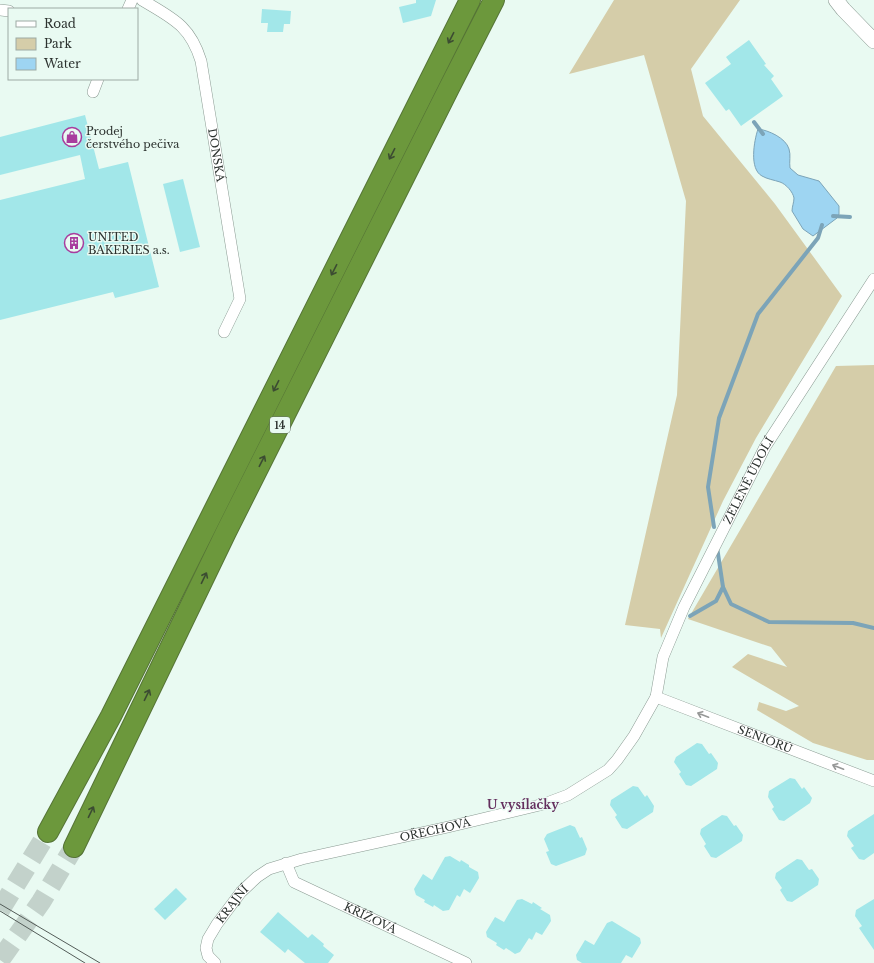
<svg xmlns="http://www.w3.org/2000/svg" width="874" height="963" font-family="'Libre Baskerville',serif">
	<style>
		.green { fill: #d5cda9 }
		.water { fill: #9ed5f2; stroke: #7ca4b8 }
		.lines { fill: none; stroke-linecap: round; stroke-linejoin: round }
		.stream { stroke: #7ca4b8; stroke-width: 4 }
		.building { fill: #a2e7e9 }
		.highway-tunnel { stroke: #c3d2cb; stroke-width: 20; stroke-dasharray: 20 10; stroke-linecap: butt }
		.street-casing { stroke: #8a9a92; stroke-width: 12 }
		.secondary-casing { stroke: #8a9a92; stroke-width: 16 }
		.highway-casing { stroke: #567437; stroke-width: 22 }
		.street { stroke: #fff; stroke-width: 11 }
		.secondary { stroke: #fff; stroke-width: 15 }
		.highway { stroke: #6c983c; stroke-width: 20 }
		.tram { stroke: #535c58; stroke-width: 1 }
		.oneway { stroke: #3c4c32 }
		.oneway2 { stroke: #969897 }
		.labels { text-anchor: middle; stroke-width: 3; stroke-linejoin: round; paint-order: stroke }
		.shield { fill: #e9faf2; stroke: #656e6a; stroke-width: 1 }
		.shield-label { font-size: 10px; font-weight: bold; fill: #2c322f }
		.poi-label { font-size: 11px; fill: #2c322f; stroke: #e9faf2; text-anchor: start }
		.street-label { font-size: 11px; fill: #2c322f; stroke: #e9faf2 }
		.neighbourhood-label { font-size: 12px; font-weight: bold; fill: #642f5e; stroke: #e9faf2 }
	</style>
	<rect width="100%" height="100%" fill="#e9faf2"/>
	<g class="green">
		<path d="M614,0h126l-49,69 12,47 72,88 67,92 -86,142 -33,63 -62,137 -1,-9 -35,-4 52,-230 9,-194 -42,-146 -75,19z"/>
		<path d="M874,365v395h-7l-54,-17 -56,-33 2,-8 27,9 13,-5 -67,-39 16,-13 39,13 -16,-20 -83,-28 148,-253z"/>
	</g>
	<path class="water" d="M758,129c10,1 28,9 31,20 2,6 0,13 1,19l8,7 21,6 20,25v8l-2,4 -24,18 -10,-7 -11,-18c0,-4 2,-9 2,-13 -1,-6 -8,-14 -14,-16 -6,-2 -13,-3 -18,-6 -13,-7 -8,-35 -4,-47z"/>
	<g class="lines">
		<g class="stream">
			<path d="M754,122l9,12"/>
			<path d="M833,216l17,1"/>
			<path d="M714,527l-6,-40 11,-69 39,-104 60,-76 4,-13"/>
			<path d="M723,587l8,17 38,18 84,1 21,5"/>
			<path d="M690,616l26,-15 7,-14 -6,-40"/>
		</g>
	</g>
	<g class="building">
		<path d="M416,0h20l-5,16 -28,7 -4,-16 17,-4z"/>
		<path d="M262,9l29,2 -1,13h-6l-1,8h-16l1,-9h-7z"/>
		<path d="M749,40l17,24 -2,1 10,11 -3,3 12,17 -42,30 -12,-17 -3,2 -21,-28 26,-19 -5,-7z"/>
		<path d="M85,115l14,54 29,-7 31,125 -44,11 -2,-6 -113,28v-120l85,-21 -5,-24 -80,20v-38z"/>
		<path d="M183,179l17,68 -20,5 -17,-68z"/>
		<path d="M697,743l5,1 7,10 2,-1 7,10 -1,6 -26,17 -5,-1 -7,-11 2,-2 -7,-10 2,-5z"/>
		<path d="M790,778l5,1 7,10 2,-2 8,11 -2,5 -26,18 -5,-1 -7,-11 2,-2 -6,-10 1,-6z"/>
		<path d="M633,786l5,1 7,10 2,-2 7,11 -1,6 -26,17 -5,-1 -7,-11 2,-2 -7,-10 1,-5z"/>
		<path d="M874,814v39l-10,7 -5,-1 -8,-11 3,-2 -7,-10 1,-5z"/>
		<path d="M722,815l5,1 7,10 2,-1 7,10 -1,6 -26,17 -5,-1 -7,-11 2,-2 -6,-10 1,-5z"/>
		<path d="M570,825l5,2 5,11 2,-1 5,12 -2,6 -29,11 -5,-2 -5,-12 3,-1 -5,-12 3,-5z"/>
		<path d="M450,856l10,6 1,-2 8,5v2l9,5 1,6 -9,15 -6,-4 -4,8 -3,-2 -8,15 -6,1 -9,-6 -1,2 -9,-5 1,-2 -9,-5 -2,-6 9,-15 9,6 13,-23z"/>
		<path d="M797,859l5,1 7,10 3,-1 7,10 -1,6 -26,17 -5,-1 -7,-11 2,-2 -7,-10 1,-5z"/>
		<path d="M176,888l11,11 -22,21 -11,-11z"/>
		<path d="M522,899l10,5 1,-2 9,6 -2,1 10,6 1,6 -9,14 -6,-3 -4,8 -3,-2 -9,14 -5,2 -9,-6 -2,2 -8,-5 1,-2 -10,-6 -1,-5 9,-15 9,5 13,-22z"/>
		<path d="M874,899v51l-15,-22 3,-2 -7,-10 1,-6z"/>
		<path d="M278,912l30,26 4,-4 12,10 -1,2 11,9 -6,8h-23l-17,-14 -3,4 -25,-21z"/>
		<path d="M612,921l28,17 1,5 -9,15 -6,-3 -5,8h-39l-5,-3 -1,-5 9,-15 9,5 13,-22z"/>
	</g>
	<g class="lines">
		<g class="highway-tunnel">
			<path d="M0,910l48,-78"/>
			<path d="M0,960l41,-58 33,-55"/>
		</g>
		<defs>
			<g id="street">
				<path id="s1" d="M142,0c30,18 48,25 59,61l39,238 -16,33"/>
				<path d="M128,9l4,-9"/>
				<path d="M0,10l9,1"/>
				<path d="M93,92l5,-13"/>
				<path id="s2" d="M656,697l218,84"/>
				<path id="s3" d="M286,863l8,19 172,81"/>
				<path id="s4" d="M215,963l-7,-7 -2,-8 2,-9 9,-15 24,-32 16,-15 12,-8 33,-10 146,-32 96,-23 24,-9 40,-25 9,-10 17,-24 22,-39 7,-40 21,-50 81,-160 109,-168"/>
			</g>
			<path id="secondary" d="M836,0l7,9 31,32"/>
			<g id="highway">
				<path d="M48,832l63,-116 359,-716"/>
				<path d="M74,847l152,-315 223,-444 45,-88"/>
			</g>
		</defs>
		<use href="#street" class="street-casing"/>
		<use href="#secondary" class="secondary-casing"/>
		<use href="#highway" class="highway-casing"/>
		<use href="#street" class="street"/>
		<use href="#secondary" class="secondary"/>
		<use href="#highway" class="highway"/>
		<g class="tram">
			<path d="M0,904l100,59"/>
			<path d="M0,911l85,52"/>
		</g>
	</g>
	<defs><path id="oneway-shaft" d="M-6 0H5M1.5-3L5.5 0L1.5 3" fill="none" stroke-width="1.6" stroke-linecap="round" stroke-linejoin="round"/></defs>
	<g class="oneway">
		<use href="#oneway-shaft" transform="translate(451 38) rotate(117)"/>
		<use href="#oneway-shaft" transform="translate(392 154) rotate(117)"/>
		<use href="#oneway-shaft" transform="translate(334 270) rotate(117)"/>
		<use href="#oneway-shaft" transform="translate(276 386) rotate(117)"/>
		<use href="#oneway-shaft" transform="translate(262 461) rotate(-63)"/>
		<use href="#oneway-shaft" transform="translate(204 578) rotate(-64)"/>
		<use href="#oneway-shaft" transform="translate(147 695) rotate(-64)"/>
		<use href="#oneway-shaft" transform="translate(91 812) rotate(-64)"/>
	</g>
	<g class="oneway2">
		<use href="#oneway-shaft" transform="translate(703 715) rotate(-159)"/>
		<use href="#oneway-shaft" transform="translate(838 767) rotate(-159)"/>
	</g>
	<defs>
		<symbol id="shop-ring" viewBox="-11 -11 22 22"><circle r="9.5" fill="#e9faf2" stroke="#a83d9e" stroke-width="1.5"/><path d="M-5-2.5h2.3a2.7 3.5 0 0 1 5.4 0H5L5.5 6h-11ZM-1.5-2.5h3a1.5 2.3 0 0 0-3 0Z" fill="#a83d9e"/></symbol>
		<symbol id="building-ring" viewBox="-11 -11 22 22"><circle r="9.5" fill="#e9faf2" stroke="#a83d9e" stroke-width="1.5"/><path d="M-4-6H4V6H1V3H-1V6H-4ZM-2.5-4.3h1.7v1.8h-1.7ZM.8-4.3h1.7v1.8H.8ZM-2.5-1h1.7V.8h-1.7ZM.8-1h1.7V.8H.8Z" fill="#a83d9e"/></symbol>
	</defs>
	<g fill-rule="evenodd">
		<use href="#shop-ring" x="61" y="126" width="22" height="22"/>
		<use href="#building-ring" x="63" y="232" width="22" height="22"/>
	</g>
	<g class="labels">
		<rect class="shield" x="270" y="417" width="20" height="16" rx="3"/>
		<g class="shield-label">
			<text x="280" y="429">14</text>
		</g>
		<g class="poi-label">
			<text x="86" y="135">Prodej<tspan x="86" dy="13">čerstvého pečiva</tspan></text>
			<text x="88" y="241">UNITED<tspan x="88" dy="13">BAKERIES a.s.</tspan></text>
		</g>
		<g class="street-label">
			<text dy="4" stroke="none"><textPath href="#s1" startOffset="183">DONSKÁ</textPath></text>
			<text dy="4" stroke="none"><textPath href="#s4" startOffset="801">ZELENÉ ÚDOLÍ</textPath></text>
			<text dy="4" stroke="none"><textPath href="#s2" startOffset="117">SENIORŮ</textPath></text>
			<text dy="4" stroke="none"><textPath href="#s4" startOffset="292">OŘECHOVÁ</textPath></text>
			<text dy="4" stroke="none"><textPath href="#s4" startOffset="70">KRAJNÍ</textPath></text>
			<text dy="4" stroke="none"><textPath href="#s3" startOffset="105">KŘÍŽOVÁ</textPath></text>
		</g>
		<g class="neighbourhood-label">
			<text x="523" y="809">U vysílačky</text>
		</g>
	</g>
	<rect x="8" y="8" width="130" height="72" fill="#e9faf2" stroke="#9daaa4"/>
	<rect x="16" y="21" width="20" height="6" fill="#ffffff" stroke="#9daaa4"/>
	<text x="44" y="28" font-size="12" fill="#2c322f">Road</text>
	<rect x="16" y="38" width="20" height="12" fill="#d5cda9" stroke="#9daaa4"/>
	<text x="44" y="48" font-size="12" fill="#2c322f">Park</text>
	<rect x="16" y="58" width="20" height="12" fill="#9ed5f2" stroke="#9daaa4"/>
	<text x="44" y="68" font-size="12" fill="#2c322f">Water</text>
</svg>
